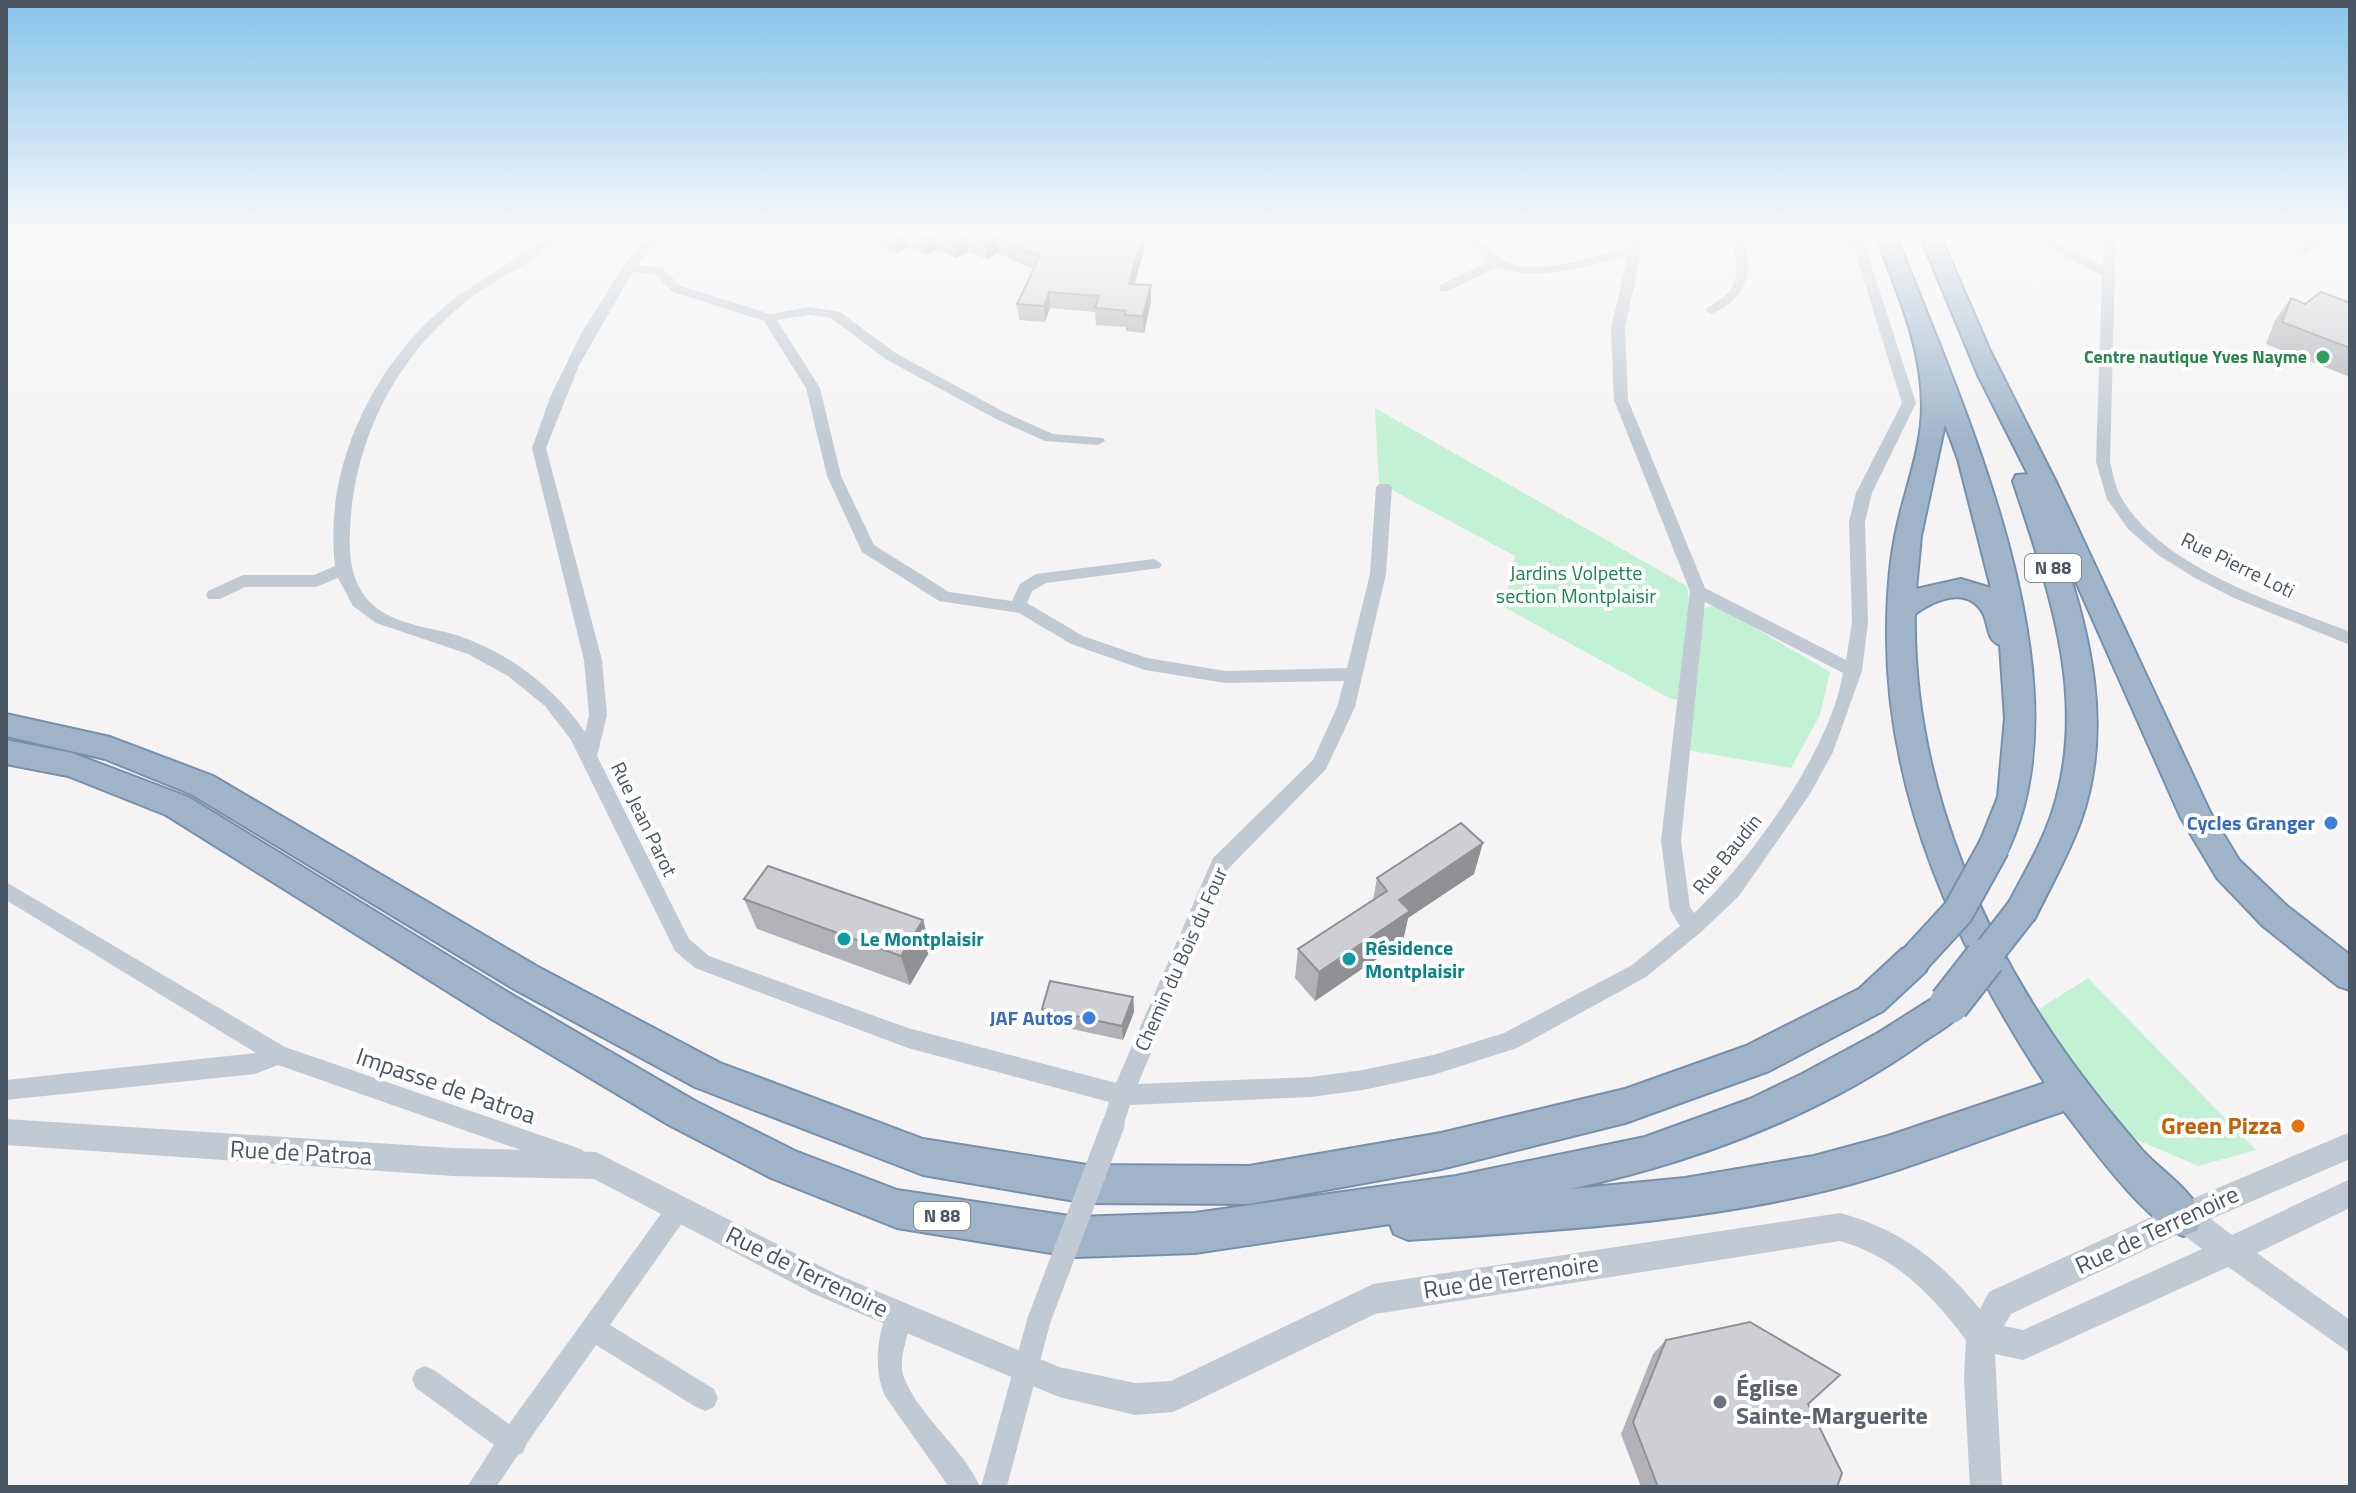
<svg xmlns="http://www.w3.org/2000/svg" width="2356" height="1493" font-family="'Titillium Web',sans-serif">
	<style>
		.green { fill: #c3f1d5 }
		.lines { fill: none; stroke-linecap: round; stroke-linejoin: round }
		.trunk-casing { stroke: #7690ad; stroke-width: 4 }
		.minor { fill: #c1cad2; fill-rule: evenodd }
		.tertiary { fill: #c1cad2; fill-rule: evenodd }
		.trunk { fill: #9fb4c9; fill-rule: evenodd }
		.trunk-bridge-far1-casing { stroke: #7690ad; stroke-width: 34; stroke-linecap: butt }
		.trunk-bridge-casing { stroke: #7690ad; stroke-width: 43; stroke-linecap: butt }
		.minor-bridge { stroke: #c1cad2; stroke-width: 23 }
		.trunk-bridge-far1 { stroke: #9fb4c9; stroke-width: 30 }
		.trunk-bridge { stroke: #9fb4c9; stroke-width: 39 }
		.wall { fill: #b0b2b7 }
		.shaded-wall { fill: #909195 }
		.building { fill: #cdcfd5; stroke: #909195; stroke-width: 2 }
		.leisure-dot { fill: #2e9e5b; stroke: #fff; stroke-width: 3 }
		.shop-dot { fill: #3f7fe0; stroke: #fff; stroke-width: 3 }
		.culture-dot { fill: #0f9aa8; stroke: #fff; stroke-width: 3 }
		.food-dot { fill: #e8710a; stroke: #fff; stroke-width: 3 }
		.worship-dot { fill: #6b7280; stroke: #fff; stroke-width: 3 }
		.labels { text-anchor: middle; stroke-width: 8; stroke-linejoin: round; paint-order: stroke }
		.far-leisure-label { font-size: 18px; font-weight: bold; fill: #27864d; stroke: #fff; text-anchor: end }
		.shield { fill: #fff; stroke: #808990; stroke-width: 2 }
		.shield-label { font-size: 18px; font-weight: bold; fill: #4a5661 }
		.street-label { font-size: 20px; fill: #4a5661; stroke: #fff }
		.park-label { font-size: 20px; fill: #17864f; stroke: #fff }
		.shop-label { font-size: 20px; font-weight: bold; fill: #366cbe; stroke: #fff; text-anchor: end }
		.culture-label { font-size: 20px; font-weight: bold; fill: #0d838f; stroke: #fff; text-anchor: start }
		.near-street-label { font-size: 24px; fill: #4a5661; stroke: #fff }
		.near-food-label { font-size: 24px; font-weight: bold; fill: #c56008; stroke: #fff; text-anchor: end }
		.near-worship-label { font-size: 24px; font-weight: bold; fill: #5b616d; stroke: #fff; text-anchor: start }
	</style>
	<rect width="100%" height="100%" fill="#f5f3f3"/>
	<g class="green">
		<path d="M1375,408l312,178 3,25 -12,88h-7l-167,-92 11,-51 -136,-73z"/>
		<path d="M1711,606l8,1 111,65 -10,43 -29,53 -104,-18 15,-133 3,-9z"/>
		<path d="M2088,978l168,172 -58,16 -67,-29 -98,-124z"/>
	</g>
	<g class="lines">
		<defs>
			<g id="trunk">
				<path d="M1875,233h20c65,168 199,449 110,623l-11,4 -11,-4 -5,-9 20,-50 7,-79 -5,-73c-14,-5 -11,-21 -17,-32 -16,-28 -49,-13 -68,1 -3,172 72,340 177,475 16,21 33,41 50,61 20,22 49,39 61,67l-6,14 -14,5c-39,-16 -92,-90 -119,-125 -84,28 -166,64 -253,83 -132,30 -268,37 -403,46l-14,-6 -4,-10 -195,29 -119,4 -179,-29 -126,-50 -102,-53 -179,-107 -324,-203 -98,-39 -62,-12v-24l66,13 116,44 326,199 181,105 100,50 102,39 179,27 119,-4 261,-37 189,-39 105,-38 52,-25 76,-41 71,-45 12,5 5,11c-7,17 -25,26 -40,36 -104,75 -231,122 -355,149l114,-11 129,-22 74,-20 157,-53c-88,-134 -159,-287 -158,-450 0,-32 2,-65 8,-96 8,-44 27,-86 27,-131 0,-61 -26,-116 -47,-173zM1945,424l13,35 33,129 -30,-9 -45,10 5,-53z"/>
				<path d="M1919,233h20l51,118 67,133 153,328 29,48 48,46 63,49v35l-12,-4 -75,-60 -46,-48 -36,-60 -120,-270c30,87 52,182 20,272 -12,34 -31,67 -47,100l-12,4 -12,-4 -5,-10c17,-33 37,-65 48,-100 36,-112 -5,-223 -40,-329l3,-6 12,-1 -50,-99z"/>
				<path d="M6,714l104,23 103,39 325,191 182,96 203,76 164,26 162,1 192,-33 184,-44 121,-43 113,-57 43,-40 12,-4 12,4 5,11 -5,11 -43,40 -114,60 -144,52 -184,46 -192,35 -162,-1 -164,-28 -228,-88 -181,-98 -323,-195 -86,-35 -99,-23z"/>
			</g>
		</defs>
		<use href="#trunk" class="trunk-casing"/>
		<g class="minor">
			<path d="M549,233h13c-22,27 -56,40 -84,60 -78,55 -124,143 -128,237 -2,34 4,67 36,84 21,12 47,14 70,21 52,17 98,52 129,97l4,-17 -5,-55 -52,-212 19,-53 30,-61 43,-69 28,-32h12l-26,32 24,3 19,18 89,28 39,-7 31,5 57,42 109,59 47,21 50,4 2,3 -7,4 -53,-4 -49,-22 -109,-59 -56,-42 -22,-3 -32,5 43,68 21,88 33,69 75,47 63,9 8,-17 16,-10 118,-15 8,5 -2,4 -114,15 -14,8 -5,12 56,33 64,22 78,13 122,-3 23,-94 6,-87 3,-3h10l3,3 -6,87 -31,133 -29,62 -98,100 -90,215 173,-7 52,-7 70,-15 71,-22 128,-68 48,-39 -10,-16 -9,-69 29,-250 -76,-191 -3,-72 17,-73c-42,11 -88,28 -131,12l-49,24h-8v-6l49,-23 -27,-29h12c10,10 20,23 33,29 31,15 91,-7 123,-15l3,-14h12l-20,95 3,72 77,188 141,72 6,-38 -3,-100 7,-29 46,-90 -47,-151 -12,-19h12l12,19 49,151 -44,90 -7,29 3,100 -6,49 -29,81 -23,42 -71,102 -39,37 -54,44 -129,71 -84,27 -70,15 -52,7 -181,8 -9,28 -8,3 -8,-3 -3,-8 7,-23 -201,-54 -213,-80 -20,-17 -104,-211 -26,-34 -37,-30 -40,-22 -92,-31 -23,-17 -15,-28 -22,9h-71l-25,12h-12l-2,-4 2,-4 35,-16h71l21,-9c-12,-100 40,-206 119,-267 31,-24 67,-39 95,-66zM633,272l21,2 19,18 91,29 42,67 21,88 35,76 77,49 80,12 52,31 74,26 80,13 119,-2 -7,26 -24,53 -100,98 -97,225 -208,-55 -199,-72 -20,-17 -92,-183 10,-41 -5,-55 -56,-212 33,-83zM1705,602l138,71c-13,78 -92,187 -149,240l-4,-6 -9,-66z"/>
			<path d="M1725,233h12c23,31 9,68 -26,81l-6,-4c6,-6 15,-9 21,-15 17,-16 11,-45 -1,-62z"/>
			<path d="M2022,233h15l66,33 1,-33h12l-6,229c3,11 5,25 11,35 41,72 156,106 229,135v13l-116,-47 -39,-20 -37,-23 -30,-26 -21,-30 -11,-37 6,-186z"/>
			<path d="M2319,233h14l-30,24h-8v-6z"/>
			<path d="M6,882l279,165 290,100 8,3 3,8 -3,8 -8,3 -297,-104 -23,9 -249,26v-20l250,-27 -250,-153z"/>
			<path d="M679,1196l8,4 4,8 -4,8 -77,109 104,64 4,9 -4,9 -9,4 -9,-4 -100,-62 -69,98 -4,10 -5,2 -22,32h-29l27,-42 -78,-57 -4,-9 4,-9 9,-4 9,4 75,54 162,-224z"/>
			<path d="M898,1304l9,3c9,23 -13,49 -2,73 16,38 61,72 75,107h-31l-64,-91c-12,-29 -8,-60 4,-89z"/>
			<path d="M1039,1308l9,3 3,9 -44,166 -26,1 46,-167 3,-9z"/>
		</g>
		<path class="tertiary" d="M6,1119l447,29 143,4 240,122 223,93 76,16 36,-2 202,-97 467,-71c60,16 101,48 140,96l9,-17 184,-85 177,-75v27l-139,60 21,16 118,-56v29l-93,45 93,67v33l-122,-86 -205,93 -28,-6 7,133h-32l-6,-109 2,-38c-34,-45 -70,-83 -126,-99l-465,73 -191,93 -11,5 -38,3 -76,-18 -243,-102 -222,-116 -141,-3 -447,-31zM2181,1233l21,16 -179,81 -19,-4 7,-12z"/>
		<use href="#trunk" class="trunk"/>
		<defs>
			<g id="trunk-bridge-far1">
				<path d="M1914,960l44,-48 36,-65"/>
				<path d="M1983,960l39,-50"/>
			</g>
			<path id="trunk-bridge" d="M1949,1004l36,-46"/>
		</defs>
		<use href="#trunk-bridge-far1" class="trunk-bridge-far1-casing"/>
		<use href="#trunk-bridge" class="trunk-bridge-casing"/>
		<path class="minor-bridge" d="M1039,1320l74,-195"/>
		<use href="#trunk-bridge-far1" class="trunk-bridge-far1"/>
		<use href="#trunk-bridge" class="trunk-bridge"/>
	</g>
	<g class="wall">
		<path d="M876,233h267l1,17 -10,34 17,1v16l-7,32 -18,-2v-4l-30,-2 -1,-13 -45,-4 -5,14 -26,-2 -2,-16 16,-35 -36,-16 -10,7 -19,-9 -12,7 -19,-9 -10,6 -19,-8 -11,6 -19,-8z"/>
		<path d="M2291,298l14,6 45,-1v74l-84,-33 9,-24z"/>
		<path d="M1474,874l-66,44 -5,23 -88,60 -20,-23 3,-29 75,-49 4,-22z"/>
		<path d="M744,899l179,21 8,29 -21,36 -153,-56z"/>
		<path d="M1133,997l1,15 -11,28 -79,-17 -2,-14z"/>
		<path d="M1666,1340l142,64 29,83h-196l-20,-53 32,-80z"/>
	</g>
	<g class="shaded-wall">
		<path d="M902,233h4l2,14 -11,6 -3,-16z"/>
		<path d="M935,233l2,16 -10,6 -3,-16z"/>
		<path d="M1144,234v16l-14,50 -1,-16z"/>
		<path d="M965,235l3,16 -12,7 -2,-16z"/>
		<path d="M996,237l1,16 -10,7 -2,-17z"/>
		<path d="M1151,285v16l-7,32 -1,-17z"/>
		<path d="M1049,292l1,16 -5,14 -1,-16z"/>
		<path d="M1483,843l-9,31 -66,44 -5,23 -88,60 4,-29 80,-72z"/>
		<path d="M923,920l8,29 -21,36 -9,-29z"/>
		<path d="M1133,997l1,15 -11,28 -1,-14z"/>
	</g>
	<g class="building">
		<path d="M884,233h18l-8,4z"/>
		<path d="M910,233h233l-14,51 22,1 -8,31 -18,-1 1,-4 -31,-3 4,-12 -50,-4 -5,14 -27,-2 23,-48 -44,-19 -11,6 -20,-8 -11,7 -19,-9 -11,6z"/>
		<path d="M2321,292l29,11v45l-68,-26 9,-24 14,6z"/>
		<path d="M1461,823l22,20 -84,57 11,11 -91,61 -21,-23 89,-58 -10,-13z"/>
		<path d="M768,866l155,54 -22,36 -157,-57z"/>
		<path d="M1050,981l83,16 -11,29 -80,-17z"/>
		<path d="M1750,1322l90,53 -32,29 34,69 -5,14h-179l-25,-65 33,-82z"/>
	</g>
	<linearGradient id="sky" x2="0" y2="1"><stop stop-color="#85c3ea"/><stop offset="0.53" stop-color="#fafafa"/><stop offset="1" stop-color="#fafafa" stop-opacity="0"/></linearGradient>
	<rect width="2356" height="442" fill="url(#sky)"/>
	<circle class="leisure-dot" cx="2323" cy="357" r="8"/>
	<g class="shop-dot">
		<circle cx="2331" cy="823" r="8"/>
		<circle cx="1089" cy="1018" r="8"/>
	</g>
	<g class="culture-dot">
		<circle cx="844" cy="939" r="8"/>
		<circle cx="1349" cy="959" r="8"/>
	</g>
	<circle class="food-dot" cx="2298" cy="1126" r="8"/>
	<circle class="worship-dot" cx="1720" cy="1402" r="8"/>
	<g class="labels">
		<g class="far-leisure-label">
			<text x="2307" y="363">Centre nautique Yves Nayme</text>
		</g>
		<g class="shield">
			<rect x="2025" y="554" width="56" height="28" rx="6"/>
			<rect x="914" y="1202" width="56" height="28" rx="6"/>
		</g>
		<g class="shield-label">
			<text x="2053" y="574">N 88</text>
			<text x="942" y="1222">N 88</text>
		</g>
		<g class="street-label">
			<text transform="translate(2238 565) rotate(26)" y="7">Rue Pierre Loti</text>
			<text transform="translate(644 819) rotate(64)" y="7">Rue Jean Parot</text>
			<text transform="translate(1727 854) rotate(-51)" y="7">Rue Baudin</text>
			<text transform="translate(1181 959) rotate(-66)" y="7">Chemin du Bois du Four</text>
		</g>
		<g class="park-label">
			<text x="1576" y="580">Jardins Volpette<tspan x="1576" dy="23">section Montplaisir</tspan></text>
		</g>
		<g class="shop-label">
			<text x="2315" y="830">Cycles Granger</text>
			<text x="1073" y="1025">JAF Autos</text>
		</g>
		<g class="culture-label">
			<text x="860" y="946">Le Montplaisir</text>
			<text x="1365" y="955">Résidence<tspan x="1365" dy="23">Montplaisir</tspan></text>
		</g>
		<g class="near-street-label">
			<text transform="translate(446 1086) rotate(19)" y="8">Impasse de Patroa</text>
			<text transform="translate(301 1153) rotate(3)" y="8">Rue de Patroa</text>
			<text transform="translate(2157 1230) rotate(-25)" y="8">Rue de Terrenoire</text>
			<text transform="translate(807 1272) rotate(26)" y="8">Rue de Terrenoire</text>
			<text transform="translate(1511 1277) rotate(-9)" y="8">Rue de Terrenoire</text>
		</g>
		<g class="near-food-label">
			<text x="2282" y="1134">Green Pizza</text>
		</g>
		<g class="near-worship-label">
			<text x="1736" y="1396">Église<tspan x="1736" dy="28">Sainte-Marguerite</tspan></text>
		</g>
	</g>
	<rect width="2356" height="1493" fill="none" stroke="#4a5661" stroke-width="16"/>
</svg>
